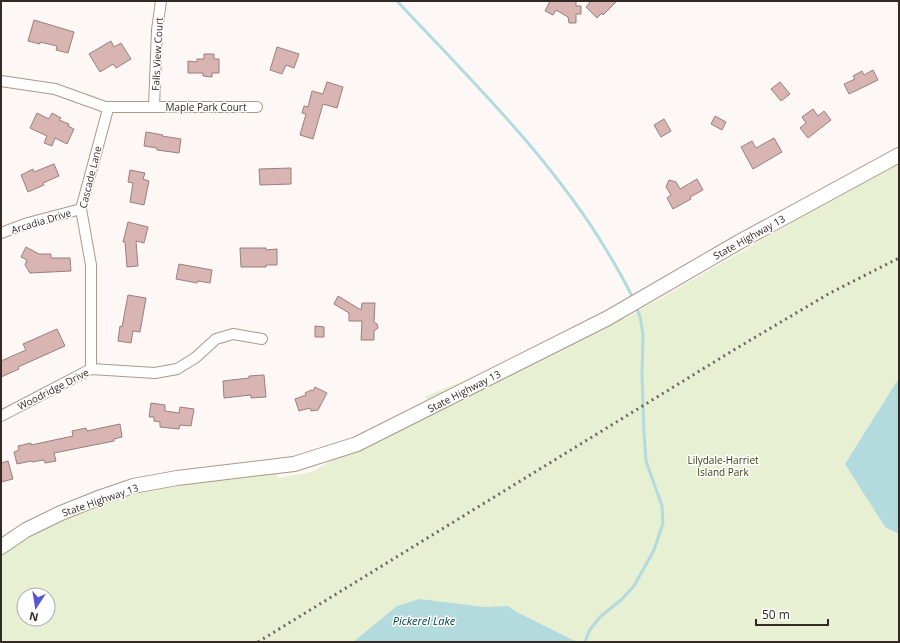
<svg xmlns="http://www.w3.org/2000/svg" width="900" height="643" font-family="'Open Sans',sans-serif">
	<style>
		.green { fill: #e8f0d4; fill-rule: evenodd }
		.water { fill: #b3dbde }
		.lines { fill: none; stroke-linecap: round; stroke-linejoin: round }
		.stream { stroke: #b3dbde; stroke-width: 3 }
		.building { fill: #d8b4b2; stroke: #997f7d }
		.street-casing { stroke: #ad9789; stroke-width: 12 }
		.secondary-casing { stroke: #ad9789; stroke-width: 16 }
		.street { stroke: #fff; stroke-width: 10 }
		.secondary { stroke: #fff; stroke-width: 14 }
		.rail { stroke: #6e6662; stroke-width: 3; stroke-dasharray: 2 4; stroke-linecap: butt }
		.labels { text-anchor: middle; stroke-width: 3; stroke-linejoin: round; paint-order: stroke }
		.street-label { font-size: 10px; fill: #332a25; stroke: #fff }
		.park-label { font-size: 10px; fill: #353f0d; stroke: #fff }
		.water-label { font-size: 11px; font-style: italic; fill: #004045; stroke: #fff }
	</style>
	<rect width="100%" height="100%" fill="#fdf8f5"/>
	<path class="green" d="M899,161v481h-898v-92l69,-42 99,-29 108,-16 1,15 33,-6 119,-66 -5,-10 203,-79zM24,595h24v24h-24z"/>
	<g class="water">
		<path d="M899,378v156l-14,-7 -40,-63z"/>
		<path d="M419,599l66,8 23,-1 9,6 60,30h-224l44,-36z"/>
	</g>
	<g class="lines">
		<g class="stream">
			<path d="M397,1c71,76 146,149 202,237 12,20 25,40 34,61"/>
			<path d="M585,642l4,-11 11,-14 22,-18 12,-13 20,-36 9,-27 -1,-17 -16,-45 -2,-28 -2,-58 1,-41 -3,-17 -4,-11"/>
		</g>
	</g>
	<g class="building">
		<path d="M550,1h26v5h5v8h-5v9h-7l-1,-6 -12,-7 -3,5 -8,-4z"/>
		<path d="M591,1h26l-14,14 -1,-2 -5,5 -11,-11z"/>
		<path d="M34,20l40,12 -6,21 -12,-3 1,-4 -17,-4v2l-12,-3z"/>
		<path d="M111,41l3,6 7,-4 10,16 -15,9 -3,-4 -13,8 -11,-18z"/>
		<path d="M277,47l22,7 -5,14 -8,-3 -4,9 -12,-4z"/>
		<path d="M204,54h10v5h5v14h-7v4l-9,-1v-3h-15v-12l9,1v-3h7z"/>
		<path d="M873,70l5,10 -29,14 -5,-10 11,-5 -2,-3 9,-5 2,4z"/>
		<path d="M327,82l16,5 -6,21 -14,-4 -10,35 -13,-4 6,-21 -4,-1 2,-7 4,1 4,-16 11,3z"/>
		<path d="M780,82l10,12 -9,7 -10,-12z"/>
		<path d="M813,109l5,7 6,-5 7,9 -23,18 -8,-10 6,-5 -4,-6z"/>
		<path d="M37,113l12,6 3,-6 9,5 -2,2 10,4 -1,2 6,3 -7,15 -12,-6 -3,8 -8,-3 3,-7 -17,-8z"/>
		<path d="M715,116l11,6 -4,8 -11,-6z"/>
		<path d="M664,119l7,12 -10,6 -7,-12z"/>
		<path d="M146,132l17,3 -1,1 19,3 -2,14 -22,-3v-2l-13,-2z"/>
		<path d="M774,138l8,14 -29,17 -12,-22 11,-6 4,7z"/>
		<path d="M54,164l5,12 -16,7 1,2 -16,7 -7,-17 12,-6 1,3z"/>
		<path d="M291,168v16l-31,1 -1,-16z"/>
		<path d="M130,170l15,3 -2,6 6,2 -5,24 -14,-3 3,-19 -5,-1z"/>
		<path d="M697,179l6,11 -13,7 1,2 -18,10 -6,-11 4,-3 -5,-8 3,-7 7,2 4,7z"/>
		<path d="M128,222l20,5 -4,16 -8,-2 2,25 -11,1 -2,-25h-2z"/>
		<path d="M26,247l13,7h12v4h19l1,13 -41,2 -5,-8 2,-5 -6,-3z"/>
		<path d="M240,248h26v2l11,-1v16h-11v2h-25z"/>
		<path d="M179,264l33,6 -2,13 -12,-2 -1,2 -21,-4z"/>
		<path d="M128,295l18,3 -6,34 -7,-1 -2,12 -13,-2 2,-15 2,1z"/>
		<path d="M338,296l23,14 1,-7h13l-1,19 3,2 1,4 -4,3v9h-13l1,-19h-13v-8l-15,-9z"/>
		<path d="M315,326l9,1v10h-9z"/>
		<path d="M57,329l8,17 -47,21 1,2 -18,8v-16l25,-11 -3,-6z"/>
		<path d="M264,375l2,22 -15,1v-3l-27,3 -1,-17 26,-3v-2z"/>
		<path d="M315,387l12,6 -9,17 -7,1 -1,-3 -11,3 -4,-12 11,-4 -1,-2 6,-3 2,1z"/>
		<path d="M151,403l14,2v6l14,2 1,-6 14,2 -3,17 -11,-1 -1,4 -19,-2v-5l-6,-1v-4h-5z"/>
		<path d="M120,424l2,13 -8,2v2l-60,12 2,8 -11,2 -1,-3 -12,2 -1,-1 -14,3 -3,-12 5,-2 -1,-4 13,-3v2l42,-9 -1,-5 14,-3 1,3z"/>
		<path d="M8,461l5,18 -12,3v-19z"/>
	</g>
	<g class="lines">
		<defs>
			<g id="street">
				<path d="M1,81l54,8 50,18h152"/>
				<path d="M154,107l3,-77 4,-29"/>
				<path d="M1,233l27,-10 53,-14"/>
				<path d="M91,369v-104l-10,-56 27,-100 -3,-2"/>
				<path d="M1,416l90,-47 64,4 22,-4 18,-11 21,-19 17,-5 29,5"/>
			</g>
			<path id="secondary" d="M1,547l25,-17 35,-17 40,-16 32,-11 44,-8 117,-14 63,-20 251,-126 131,-76 160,-87"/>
		</defs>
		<use href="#street" class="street-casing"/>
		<use href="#secondary" class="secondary-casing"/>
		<use href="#street" class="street"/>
		<use href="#secondary" class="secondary"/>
		<path class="rail" d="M258,642l479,-294 93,-55 69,-35"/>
	</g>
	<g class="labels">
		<g class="street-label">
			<text transform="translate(157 54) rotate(-87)" y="4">Falls View Court</text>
			<text x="206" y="111">Maple Park Court</text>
			<text transform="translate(90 177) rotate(-76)" y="4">Cascade Lane</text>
			<text transform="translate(41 221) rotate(-17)" y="4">Arcadia Drive</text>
			<text transform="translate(749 237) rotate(-29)" y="4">State Highway 13</text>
			<text transform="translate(53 389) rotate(-27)" y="4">Woodridge Drive</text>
			<text transform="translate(464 391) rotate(-27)" y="4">State Highway 13</text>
			<text transform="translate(100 500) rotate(-19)" y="4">State Highway 13</text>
		</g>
		<g class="park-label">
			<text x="723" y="464">Lilydale-Harriet<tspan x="723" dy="12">Island Park</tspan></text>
		</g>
		<g class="water-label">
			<text x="424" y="625">Pickerel Lake</text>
		</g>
	</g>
	<rect width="900" height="643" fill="none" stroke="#332a25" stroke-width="4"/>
	<g transform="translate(36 607) rotate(192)"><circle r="19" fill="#ffffff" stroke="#adaaa8"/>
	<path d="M0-3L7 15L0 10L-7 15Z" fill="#5757ce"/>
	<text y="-6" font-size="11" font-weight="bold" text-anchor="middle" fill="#332a25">N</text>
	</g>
	<path d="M756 619v6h72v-6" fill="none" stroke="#332a25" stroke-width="2"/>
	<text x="762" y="619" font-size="12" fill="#332a25" stroke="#ffffff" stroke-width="3" paint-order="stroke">50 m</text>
</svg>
